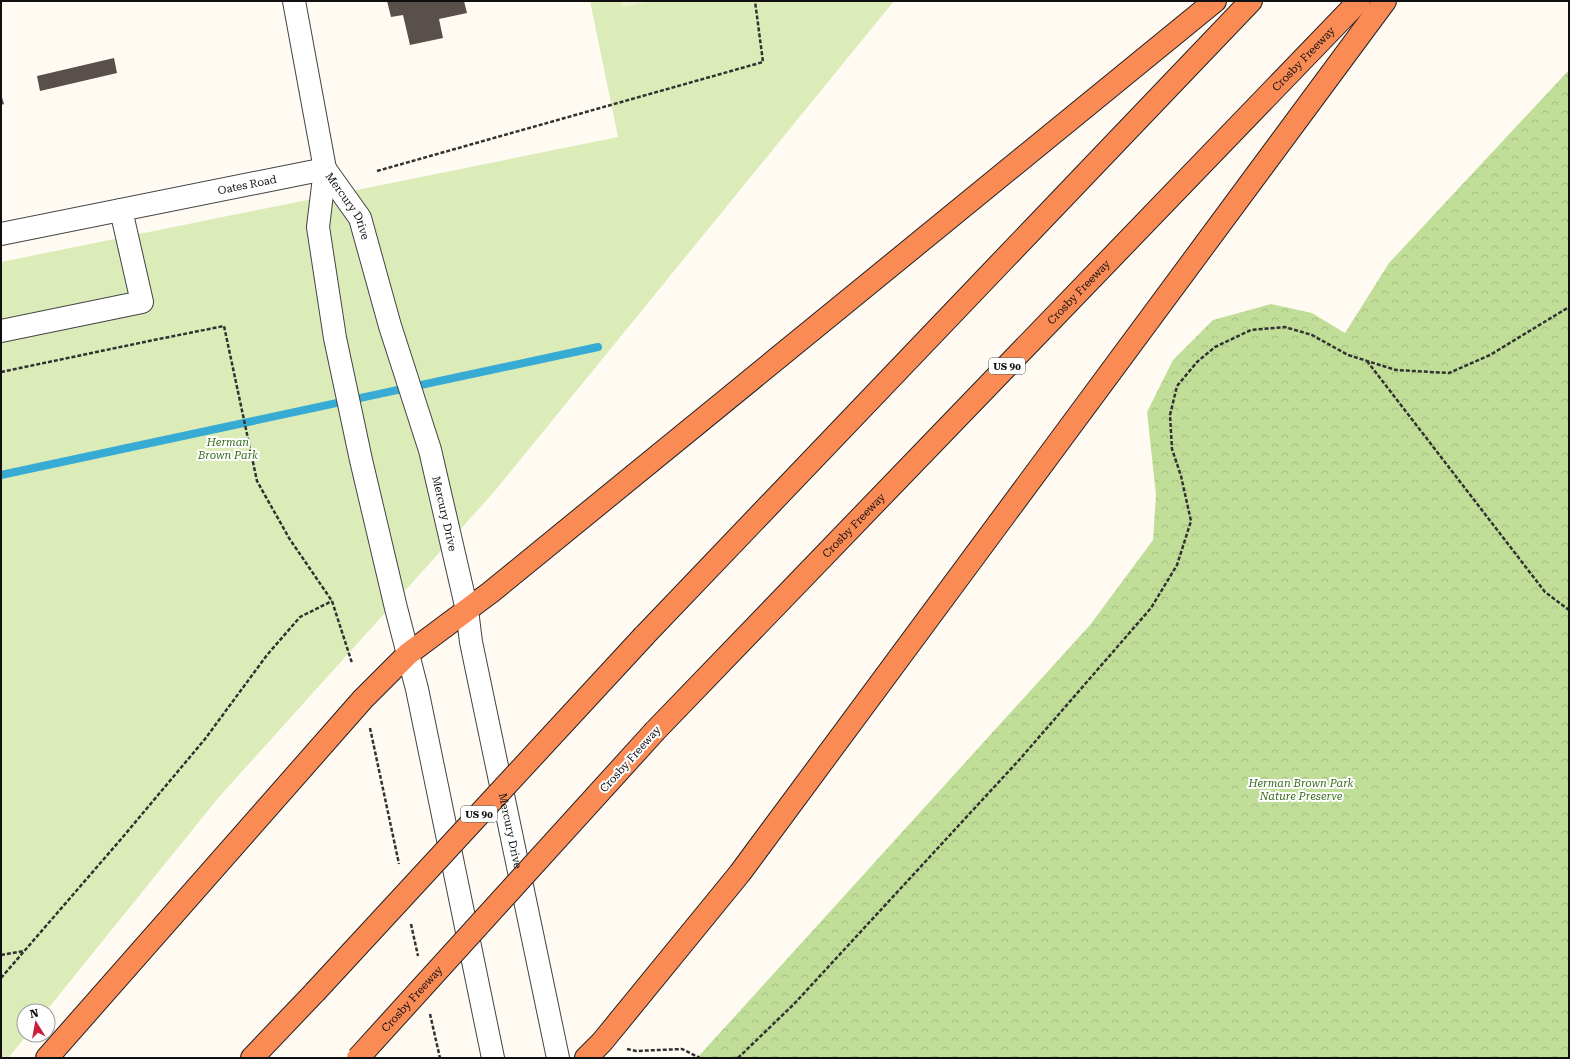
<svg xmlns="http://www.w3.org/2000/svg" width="1570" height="1059" font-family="'Roboto Serif',serif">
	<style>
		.forest { fill: url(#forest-crowns) }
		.park { fill: #dbecb9 }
		.pitch { fill: #ebf3cc }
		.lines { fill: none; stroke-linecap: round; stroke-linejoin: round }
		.stream { stroke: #38abd4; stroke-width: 8 }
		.building { fill: #594f4b }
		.minor-casing { stroke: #434343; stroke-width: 24 }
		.highway-casing { stroke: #212121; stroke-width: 24 }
		.path { stroke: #323232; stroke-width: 2.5; stroke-dasharray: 4 2; stroke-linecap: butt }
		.minor { stroke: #fff; stroke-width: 22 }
		.highway { stroke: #fb8b55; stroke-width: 22 }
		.highway-bridge-casing { stroke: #212121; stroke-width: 24; stroke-linecap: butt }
		.highway-bridge { stroke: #fb8b55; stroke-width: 22 }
		.labels { text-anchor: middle; stroke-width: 4; stroke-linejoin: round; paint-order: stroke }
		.shield { fill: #fff; stroke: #585858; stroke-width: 1 }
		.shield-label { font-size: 10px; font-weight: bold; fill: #101010 }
		.street-label { font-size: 11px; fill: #101010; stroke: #fff }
		.park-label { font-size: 11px; font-style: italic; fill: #376c1c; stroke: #fff }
	</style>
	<defs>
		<pattern id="forest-crowns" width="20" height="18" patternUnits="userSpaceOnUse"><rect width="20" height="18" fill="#c1de98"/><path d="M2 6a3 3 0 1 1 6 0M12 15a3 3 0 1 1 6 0" fill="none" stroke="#a5bd82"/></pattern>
	</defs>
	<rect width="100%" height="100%" fill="#fffbf3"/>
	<path class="forest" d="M1569,70v988h-872l393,-433 63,-85 3,-45 -9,-83 26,-52 40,-40 58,-16 41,9 33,20 44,-70z"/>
	<path class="park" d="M590,1h304l-400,491 -275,305 -173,214h-22v24h3l-19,23h-7v-796l617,-125z"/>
	<path class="pitch" d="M620,1h33l-31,6z"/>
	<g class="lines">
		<path class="stream" d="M1,475l597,-128"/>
	</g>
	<g class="building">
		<path d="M387,1h77l3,12 -28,6 4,19 -33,7 -7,-30 -12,2z"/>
		<path d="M114,58l3,15 -77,18 -3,-15z"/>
		<path d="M1,94l3,10 -3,1z"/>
	</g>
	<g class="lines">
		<defs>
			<g id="minor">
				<path d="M294,1l31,168 -7,58 17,111 26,122 35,148 21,81 76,369"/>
				<path id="s1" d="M325,169l35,49 30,108 40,124 37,160 4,32 87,416"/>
				<path id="s2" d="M1,234l324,-65"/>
				<path d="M1,331l141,-29 -21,-92"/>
			</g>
			<g id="highway">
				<path d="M644,636l607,-635"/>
				<path id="s3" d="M655,731l704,-730"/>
				<path d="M47,1058l316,-359 45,-45 83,-62 724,-591"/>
				<path d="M252,1058l63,-66"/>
				<path d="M586,1058l16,-16 138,-169 645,-872"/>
			</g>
		</defs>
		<use href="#minor" class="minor-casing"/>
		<use href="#highway" class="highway-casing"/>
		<g class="path">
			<path d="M377,171l386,-109 -8,-61"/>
			<path d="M1367,361l178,231 24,18"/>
			<path d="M1,372l148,-31 75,-15 33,155 32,57 43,63 20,62"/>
			<path d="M370,728l29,136"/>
			<path d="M411,924l7,32"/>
			<path d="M1,955l23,-4"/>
			<path d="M1,978l121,-140 83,-99 62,-84 33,-38 32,-16"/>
			<path d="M430,1014l10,44"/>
			<path d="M627,1049l9,2 46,-2 18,9"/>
			<path d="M738,1058l56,-54 226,-245 131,-151 26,-43 14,-44 -10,-45 -9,-27 -2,-34 7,-29 20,-24 18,-15 36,-17 34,-3 27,8 36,20 48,15 53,3 41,-18 79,-48"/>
		</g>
		<use href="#minor" class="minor"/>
		<use href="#highway" class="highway"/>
		<defs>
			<g id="highway-bridge">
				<path d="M315,992l329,-356"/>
				<path id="s4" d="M358,1058l297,-327"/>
			</g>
		</defs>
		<use href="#highway-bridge" class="highway-bridge-casing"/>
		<use href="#highway-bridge" class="highway-bridge"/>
	</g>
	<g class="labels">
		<g class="shield">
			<rect x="989" y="358" width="36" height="16" rx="3"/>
			<rect x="461" y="806" width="36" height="16" rx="3"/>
		</g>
		<g class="shield-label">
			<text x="1007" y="370">US 90</text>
			<text x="479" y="818">US 90</text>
		</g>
		<g class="street-label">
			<text dy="4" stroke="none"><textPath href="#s3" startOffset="934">Crosby Freeway</textPath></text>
			<text dy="4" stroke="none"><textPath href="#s2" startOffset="251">Oates Road</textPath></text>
			<text dy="4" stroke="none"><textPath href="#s1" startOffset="44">Mercury Drive</textPath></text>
			<text dy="4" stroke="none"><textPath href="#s3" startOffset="610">Crosby Freeway</textPath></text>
			<text dy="4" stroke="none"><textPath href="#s1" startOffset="368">Mercury Drive</textPath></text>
			<text dy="4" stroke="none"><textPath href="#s3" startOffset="286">Crosby Freeway</textPath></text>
			<text transform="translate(630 759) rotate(-48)" y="4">Crosby Freeway</text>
			<text dy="4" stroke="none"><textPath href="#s1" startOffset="692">Mercury Drive</textPath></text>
			<text dy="4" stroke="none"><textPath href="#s4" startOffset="80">Crosby Freeway</textPath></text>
		</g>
		<g class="park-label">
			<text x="228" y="446">Herman<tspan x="228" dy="13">Brown Park</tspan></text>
			<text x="1301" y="787">Herman Brown Park<tspan x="1301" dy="13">Nature Preserve</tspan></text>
		</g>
	</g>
	<rect width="1570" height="1059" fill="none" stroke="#101010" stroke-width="4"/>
	<g transform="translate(36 1023) rotate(349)"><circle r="19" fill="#ffffff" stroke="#9f9f9f"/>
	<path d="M0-3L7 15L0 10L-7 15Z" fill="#c8203e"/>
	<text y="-6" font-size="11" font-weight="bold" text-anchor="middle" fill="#101010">N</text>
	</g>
</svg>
